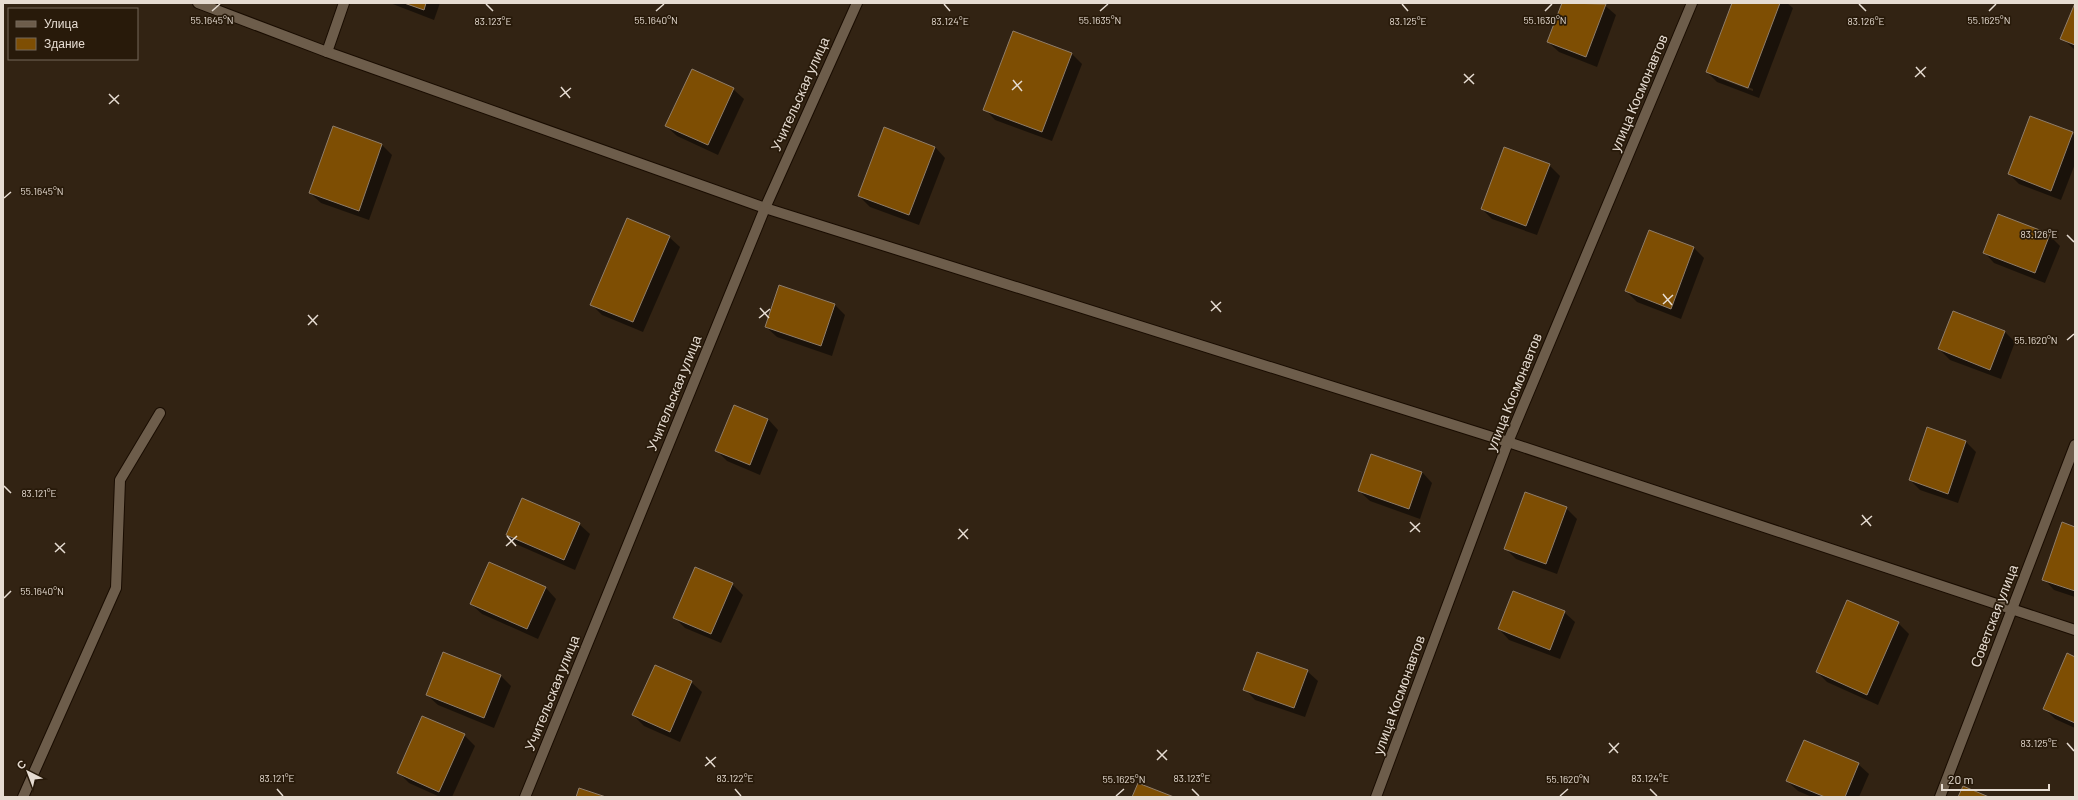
<svg xmlns="http://www.w3.org/2000/svg" width="2078" height="800" font-family="Barlow,sans-serif">
	<style>
		.shadow { fill: #0007; fill-rule: evenodd }
		.building { fill: #7e4e03; stroke: #8f7d6a }
		.lines { fill: none; stroke-linecap: round; stroke-linejoin: round }
		.service-casing { stroke: #190c01; stroke-width: 12 }
		.minor-casing { stroke: #190c01; stroke-width: 12 }
		.service { stroke: #6d5d4b; stroke-width: 10 }
		.minor { stroke: #6d5d4b; stroke-width: 10 }
		.ticks { fill: none; stroke: #e6dcd2; stroke-width: 1.5 }
		.labels { text-anchor: middle; stroke-width: 3.5; stroke-linejoin: round; paint-order: stroke }
		.street-label { font-size: 14px; fill: #e6dcd2; stroke: #281a0a }
		.ticks-label { font-size: 10px; text-anchor: middle; fill: #e6dcd2; stroke: #281a0a; stroke-width: 3.5; stroke-linejoin: round; paint-order: stroke }
	</style>
	<rect width="100%" height="100%" fill="#322313"/>
	<g class="shadow">
		<path d="M390,3h50l-6,17z"/>
		<path d="M1563,3h39l14,12 -19,52 -38,-15 -11,-10z"/>
		<path d="M1733,3h54l6,5 -34,90 -42,-16 -10,-10zM1718,75l35,14v2l-35,-13z"/>
		<path d="M2075,6v44l-13,-12z"/>
		<path d="M1071,53l11,11 -30,77 -57,-21 -10,-11z"/>
		<path d="M733,89l11,10 -26,56 -41,-19 -11,-10z"/>
		<path d="M334,127l48,18 10,10 -23,65 -48,-17 -11,-10z"/>
		<path d="M2072,133l3,3v28l-14,36 -42,-16 -10,-10z"/>
		<path d="M935,147l10,11 -26,67 -49,-18 -11,-11z"/>
		<path d="M1549,165l11,11 -23,59 -45,-16 -10,-10z"/>
		<path d="M2049,235l11,11 -15,37 -51,-20 -10,-11z"/>
		<path d="M669,237l11,10 -37,85 -41,-17 -11,-11z"/>
		<path d="M1694,248l10,10 -23,61 -44,-17 -11,-11z"/>
		<path d="M835,305l10,10 -13,41 -55,-19 -11,-10z"/>
		<path d="M2005,332l10,10 -14,37 -51,-19 -11,-11z"/>
		<path d="M768,419l10,11 -18,45 -33,-14 -10,-10z"/>
		<path d="M1928,429l38,13 10,10 -18,51 -38,-13 -10,-10z"/>
		<path d="M1372,455l50,17 10,11 -12,36 -50,-18 -11,-10z"/>
		<path d="M1566,508l11,11 -20,55 -41,-15 -10,-10z"/>
		<path d="M579,524l11,10 -15,36 -57,-25 -10,-10z"/>
		<path d="M2075,528v69l-21,-7 -10,-11z"/>
		<path d="M490,563l56,25 10,11 -18,40 -56,-25 -11,-10z"/>
		<path d="M732,584l11,11 -22,48 -36,-15 -11,-11z"/>
		<path d="M1564,612l11,10 -15,37 -51,-19 -10,-11z"/>
		<path d="M1898,623l11,11 -31,71 -51,-23 -10,-10z"/>
		<path d="M2075,658v70l-20,-9 -11,-11z"/>
		<path d="M1307,671l11,10 -13,36 -50,-17 -10,-11z"/>
		<path d="M501,676l10,10 -17,42 -56,-23 -11,-10z"/>
		<path d="M691,682l11,10 -22,50 -36,-16 -11,-11z"/>
		<path d="M464,735l11,11 -23,51h-12l-31,-14 -11,-11z"/>
		<path d="M1858,764l11,10 -10,23h-47l-14,-6 -11,-10z"/>
	</g>
	<g class="building">
		<path d="M404,3h22l-2,7z"/>
		<path d="M1562,3l44,1 -20,53 -39,-15z"/>
		<path d="M1732,3h48l-32,85 -42,-16z"/>
		<path d="M2075,3v42l-15,-6z"/>
		<path d="M1013,31l59,22 -30,79 -59,-22z"/>
		<path d="M692,69l42,19 -26,57 -43,-19z"/>
		<path d="M2030,116l43,16 -22,59 -43,-17z"/>
		<path d="M333,126l49,18 -23,67 -50,-18z"/>
		<path d="M884,127l51,20 -26,68 -51,-19z"/>
		<path d="M1504,147l46,17 -24,62 -45,-17z"/>
		<path d="M1998,214l52,20 -15,39 -52,-20z"/>
		<path d="M627,218l43,18 -37,86 -43,-17z"/>
		<path d="M1649,230l45,17 -23,62 -46,-18z"/>
		<path d="M779,285l56,19 -14,42 -56,-19z"/>
		<path d="M1953,311l52,20 -15,39 -52,-21z"/>
		<path d="M734,405l34,14 -18,46 -35,-14z"/>
		<path d="M1927,427l39,14 -18,53 -39,-14z"/>
		<path d="M1371,454l51,18 -13,37 -51,-18z"/>
		<path d="M1525,492l42,15 -21,57 -42,-15z"/>
		<path d="M522,498l58,25 -16,37 -58,-25z"/>
		<path d="M2062,522l13,5v64l-33,-11z"/>
		<path d="M489,562l57,25 -19,42 -57,-25z"/>
		<path d="M695,567l38,16 -22,51 -38,-16z"/>
		<path d="M1513,591l52,20 -15,39 -52,-21z"/>
		<path d="M1847,600l52,22 -32,73 -51,-23z"/>
		<path d="M443,652l58,23 -17,43 -58,-23z"/>
		<path d="M1257,652l51,18 -14,38 -51,-18z"/>
		<path d="M2067,653l8,4v66l-32,-14z"/>
		<path d="M655,665l37,16 -22,51 -38,-17z"/>
		<path d="M422,716l43,18 -26,58 -42,-19z"/>
		<path d="M1804,740l55,23 -14,34h-20l-39,-16z"/>
		<path d="M1138,783l36,14h-42z"/>
		<path d="M1963,786l26,11h-31z"/>
		<path d="M579,788l27,9h-30z"/>
	</g>
	<g class="lines">
		<defs>
			<path id="service" d="M198,3l129,49"/>
			<g id="minor">
				<path d="M344,3l-17,49 438,156 743,234 567,188"/>
				<path d="M23,797l93,-209 4,-108 40,-67"/>
				<path d="M525,797l240,-589 92,-205"/>
				<path d="M1376,797l132,-355 184,-439"/>
				<path d="M1940,797l135,-352"/>
			</g>
		</defs>
		<use href="#service" class="service-casing"/>
		<use href="#minor" class="minor-casing"/>
		<use href="#service" class="service"/>
		<use href="#minor" class="minor"/>
	</g>
	<path class="ticks" d="M486,4l7,7M944,4l6,7M1402,4l6,7M1859,4l7,7M212,11l8,-7M656,11l8,-7M1100,11l8,-7M1545,11l7,-7M1989,11l7,-7M1916,67l9,10M1464,74l10,10M1915,77l11,-10M1013,80l9,11M1464,83l10,-9M561,87l9,11M1012,90l10,-9M109,94l10,10M560,97l11,-9M109,104l10,-9M4,198l7,-6M2067,235l7,7M1663,294l9,11M1211,301l10,11M1663,304l10,-9M760,308l9,10M1211,311l10,-9M308,315l9,10M759,318l11,-9M308,325l10,-10M2067,340l7,-6M4,486l7,7M1862,515l9,11M1410,522l10,10M1861,525l11,-9M959,529l9,10M1410,532l10,-9M507,536l9,10M958,539l10,-10M55,543l10,10M506,546l11,-10M55,552l10,-9M4,598l7,-7M1609,743l9,10M2067,743l7,8M1157,750l10,10M1609,753l10,-10M706,757l9,10M1157,760l10,-10M705,766l11,-9M277,789l6,7M735,789l6,7M1192,789l7,7M1650,789l7,7M1116,796l8,-7M1560,796l8,-7"/>
	<g class="labels">
		<g class="street-label">
			<text transform="translate(1639 93) rotate(-67)" y="5">улица Космонавтов</text>
			<text transform="translate(800 94) rotate(-66)" y="5">Учительская улица</text>
			<text transform="translate(1514 392) rotate(-68)" y="5">улица Космонавтов</text>
			<text transform="translate(674 393) rotate(-68)" y="5">Учительская улица</text>
			<text transform="translate(1994 616) rotate(-69)" y="5">Советская улица</text>
			<text transform="translate(552 693) rotate(-68)" y="5">Учительская улица</text>
			<text transform="translate(1399 695) rotate(-70)" y="5">улица Космонавтов</text>
		</g>
	</g>
	<g class="ticks-label">
		<text x="1989" y="24">55.1625°N</text>
		<text x="212" y="24">55.1645°N</text>
		<text x="656" y="24">55.1640°N</text>
		<text x="1100" y="24">55.1635°N</text>
		<text x="1545" y="24">55.1630°N</text>
		<text x="493" y="25">83.123°E</text>
		<text x="950" y="25">83.124°E</text>
		<text x="1408" y="25">83.125°E</text>
		<text x="1866" y="25">83.126°E</text>
		<text x="42" y="195">55.1645°N</text>
		<text x="2039" y="238">83.126°E</text>
		<text x="2036" y="344">55.1620°N</text>
		<text x="39" y="497">83.121°E</text>
		<text x="42" y="595">55.1640°N</text>
		<text x="2039" y="747">83.125°E</text>
		<text x="277" y="782">83.121°E</text>
		<text x="735" y="782">83.122°E</text>
		<text x="1192" y="782">83.123°E</text>
		<text x="1650" y="782">83.124°E</text>
		<text x="1124" y="783">55.1625°N</text>
		<text x="1568" y="783">55.1620°N</text>
	</g>
	<rect width="2078" height="800" fill="none" stroke="#e6dcd2" stroke-width="8"/>
	<rect x="8" y="8" width="130" height="52" fill="#281a0a" stroke="#74685a"/>
	<rect x="16" y="21" width="20" height="6" fill="#6d5d4b" stroke="#74685a"/>
	<text x="44" y="28" font-size="12" fill="#e6dcd2">Улица</text>
	<rect x="16" y="38" width="20" height="12" fill="#7e4e03" stroke="#74685a"/>
	<text x="44" y="48" font-size="12" fill="#e6dcd2">Здание</text>
	<g transform="translate(28 772) rotate(318)" stroke="#281a0a" stroke-width="3" paint-order="stroke">
	<path d="M0-3L7 15L0 10L-7 15Z" fill="#e6dcd2"/>
	<text y="-6" font-size="11" font-weight="bold" text-anchor="middle" fill="#e6dcd2">С</text>
	</g>
	<path d="M1942 784v6h107v-6" fill="none" stroke="#e6dcd2" stroke-width="2"/>
	<text x="1948" y="784" font-size="12" fill="#e6dcd2" stroke="#281a0a" stroke-width="3" paint-order="stroke">20 m</text>
</svg>
